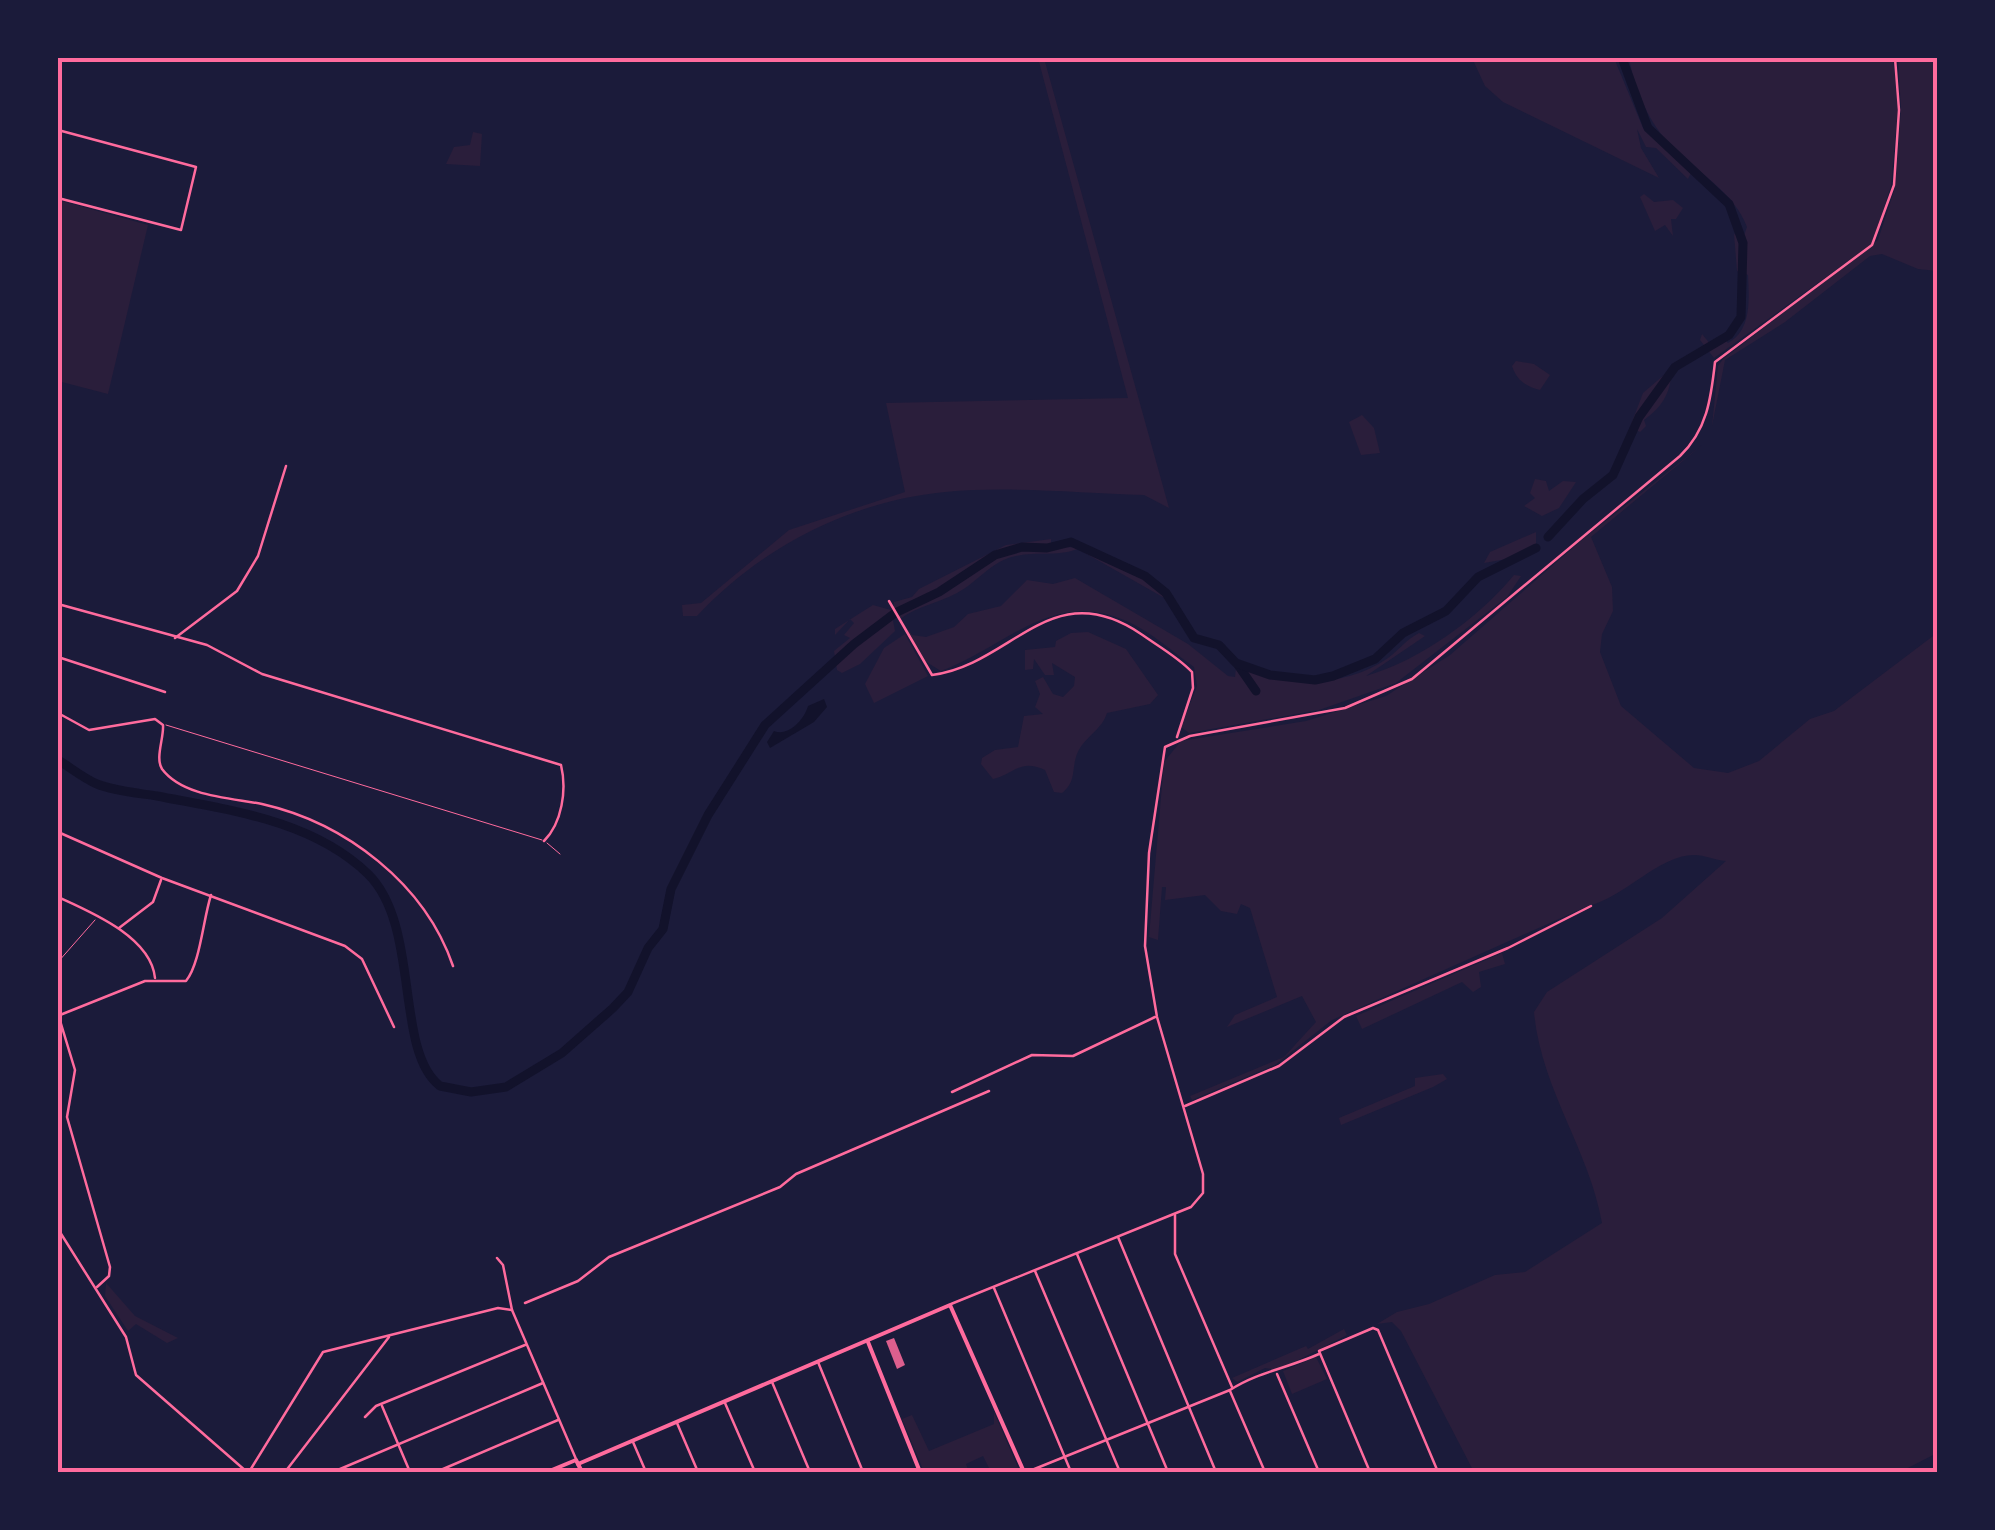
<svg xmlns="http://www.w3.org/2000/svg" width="1995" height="1530" font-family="Lato,sans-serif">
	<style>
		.green { fill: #2a1e3b }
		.water { fill: #12122b }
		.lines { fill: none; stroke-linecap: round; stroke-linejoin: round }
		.river { stroke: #12122b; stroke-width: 9 }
		.building { fill: #dd5f8e }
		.path { stroke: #ff6b9d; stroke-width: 1 }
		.service { stroke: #ff6b9d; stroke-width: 1 }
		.minor { stroke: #ff6b9d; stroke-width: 2.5 }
		.tertiary { stroke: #ff6b9d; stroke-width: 4 }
		.neatline { fill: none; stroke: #ff6b9d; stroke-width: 4 }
	</style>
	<rect width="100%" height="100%" fill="#1b1b3a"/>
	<g class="green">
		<path d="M1038,58h6l125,450 -25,-13c-64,-2 -136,-9 -199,-3 -94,9 -184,55 -248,124h-14l-1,-11 19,-2 88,-73 116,-38 -19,-89 242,-5z"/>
		<path d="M1472,58h142l29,70 48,45 -3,6 -32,-31 -10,-1 -9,-18 4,19 18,30 -156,-76 -18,-16z"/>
		<path d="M1629,58h264l5,49 -7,79 -19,58 -158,114 -14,-18 2,-6 9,11 11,-9 6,7c24,-13 21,-44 20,-68l-11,-4 -3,-37 9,4 4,-11c-13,-35 -49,-54 -74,-79 -24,-25 -38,-57 -44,-90z"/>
		<path d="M1898,58h39v213l-19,-2 -36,-15 -12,2 -85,66 -60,38 -13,66 6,-60 5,-7 155,-119 17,-52 6,-79z"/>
		<path d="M473,132l9,2 -2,32 -34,-2 8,-17 16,-2z"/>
		<path d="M1644,194l10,8 19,-2 10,8 -7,11h-5l2,17 -8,-11 -10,6 -15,-34z"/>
		<path d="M58,200l90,25 -40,169 -50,-13z"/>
		<path d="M1516,361l18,3 16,11 -10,15c-14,-4 -23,-9 -28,-24z"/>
		<path d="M1671,369c1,20 -7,37 -27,51l2,6 -6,6 -10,-5 13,-34z"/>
		<path d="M1362,415l12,13 6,25 -19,2 -12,-33z"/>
		<path d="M1702,445l-111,92 21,50 1,24 -11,23 -2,18 21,54 73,62 34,5 31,-12 51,-42 24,-8 103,-78v820l-37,19h-426l-73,-141 -9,-9 -15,2 20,-12 32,-8 66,-29 30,-3 77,-49c-13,-74 -61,-134 -68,-211l13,-20 115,-74 64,-57c-11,-1 -21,-6 -32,-6 -35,0 -69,42 -106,51l-256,114 -57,45 -83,35 -2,-4 94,-39 32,-35 -14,-26 -75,31 8,-12 42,-18 -27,-89 -9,-4 -4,10 -16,-3 -16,-16 -40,5 1,-13h-4l-4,53 -9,-3 15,-175 17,-21 125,-20 80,-25 64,-41 134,-117z"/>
		<path d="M1535,479l11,2 3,10 14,-10 13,1 -17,26 -17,8 -18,-10 11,-8 -5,-5z"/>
		<path d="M1536,532v12l-29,15 -23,4 6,-11z"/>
		<path d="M1051,539v5l-13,2 52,2 59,33 19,19 -90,-51c-24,8 -39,2 -62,7 -25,5 -38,26 -59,37 -19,10 -39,13 -57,26l12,16 14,2 28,-10 14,-13 33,-8 26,-26 26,4 22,-6 113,66 40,32 7,1 1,-9 6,-1c49,18 101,22 146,-9 12,-9 18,-18 31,-25l6,3 -59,40c53,-15 113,-58 148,-101l7,1 -14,21 -111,86 -77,27 -130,23 -8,-6 16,-41 -3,-19c-21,-15 -42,-34 -65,-45 -76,-35 -121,24 -188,49l-18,-11 -29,-52v-6l18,-5 7,-8 87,-44z"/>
		<path d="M873,605l18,5 4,21 -35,33 -18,9 -5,-3 -3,-19 16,-13 -6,-3 10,-12 -4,-4 -15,16v-6z"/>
		<path d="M1088,632l38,17 32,46 -8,9 -43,9c-5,17 -23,24 -30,41 -6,16 0,27 -15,39l-8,-1 -9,-22c-25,-12 -31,4 -52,9l-12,-15 1,-6 13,-8 23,-3 6,-31 19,-2 -8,-7 5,-13 -5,-13 8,-4 10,17 10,3 11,-11 1,-9 -23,-14 2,12h-9l-11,-16 -1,10 -8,1v-20l30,-3 1,-6 15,-8z"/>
		<path d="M905,634l23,42 -54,27 -9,-19 19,-36z"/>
		<path d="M1502,953l3,11 -26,8 2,15 -8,5 -11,-10 -100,47 -6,-13z"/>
		<path d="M1443,1074l4,5 -14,8 -92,38 -2,-7 76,-32v-8z"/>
		<path d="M106,1283l29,33 43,22 -11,5 -31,-19 -8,7 -23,-35z"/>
		<path d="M1344,1329l3,6 -68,35 -14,-2 -28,14 -5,-4 74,-32 2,3z"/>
		<path d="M1316,1357l11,22 -35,15 -9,-23z"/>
		<path d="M994,1412l26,60h-29l-8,-16 -17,8 3,8h-45l-22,-53 10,-4 17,36 65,-27z"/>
	</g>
	<path class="water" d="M824,699l3,8 -13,15 -44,26 -3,-6 7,-11c14,6 30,-11 34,-25z"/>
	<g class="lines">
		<g class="river">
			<path d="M1548,537l35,-38 30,-24 26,-58 36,-50 54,-32 12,-18 2,-74 -14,-39 -81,-76 -26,-70"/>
			<path d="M1238,665l18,26"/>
			<path d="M58,760c12,7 25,18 39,24 17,7 41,9 60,12 72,14 155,24 211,78 53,52 26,177 72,212l31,6 35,-5 56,-34 51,-45 15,-16 20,-44 15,-19 8,-40 37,-74 57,-90 89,-81 41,-31 44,-21 56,-37 27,-8 25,1 24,-6 74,34 21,17 28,45 25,7 17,18 34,12 45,5 18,-4 42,-17 28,-26 43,-22 32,-34 58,-29"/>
		</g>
	</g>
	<path class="building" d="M894,1338l11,27 -8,4 -11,-28z"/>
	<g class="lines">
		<path class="path" d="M58,962l37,-42"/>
		<g class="service">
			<path d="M166,725l376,115"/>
			<path d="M547,843l13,11"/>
		</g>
		<g class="minor">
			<path d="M58,130l138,37 -15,63 -123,-32"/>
			<path d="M889,601l43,74c80,-10 119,-102 209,-41 17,12 37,23 51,38l1,16 -16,49"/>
			<path d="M58,604l149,41 55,29 299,91c6,25 1,58 -17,76"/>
			<path d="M175,638l62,-47 21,-35 28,-90"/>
			<path d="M58,657l107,35"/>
			<path d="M58,713l31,17 66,-11 8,6c1,13 -8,33 -1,44 21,28 70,29 100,35 84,19 163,80 191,162"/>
			<path d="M58,832l104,46 183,68 17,13 32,68"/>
			<path d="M58,897c33,15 93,40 97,81"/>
			<path d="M119,928l34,-26 8,-22"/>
			<path d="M58,1014l17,56 -8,47 43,150 -1,9 -12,11"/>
			<path d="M60,1015l85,-34h41c14,-17 17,-61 25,-86"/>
			<path d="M952,1092l80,-37 41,1 82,-39"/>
			<path d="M1185,1106l94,-40 65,-49 164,-69 83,-42"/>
			<path d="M1175,1215v39l57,133"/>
			<path d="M58,1229l68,108 10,38 111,97"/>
			<path d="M1118,1237l98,235"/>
			<path d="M1077,1254l91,218"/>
			<path d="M497,1258l6,7 9,45 64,149"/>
			<path d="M1035,1271l85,201"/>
			<path d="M994,1288l77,184"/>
			<path d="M525,1303l53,-22 31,-24 171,-70 16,-13 193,-83"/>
			<path d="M951,1304l240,-97 12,-14v-19l-46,-157 -12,-71 4,-93 16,-106 25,-11 155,-28 67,-29 268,-223c27,-26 31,-57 35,-94l157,-117 22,-60 5,-75 -4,-52"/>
			<path d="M818,1362l45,110"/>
			<path d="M1277,1374l42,98"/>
			<path d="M772,1382l38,90"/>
			<path d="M1230,1391l35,81"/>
			<path d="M725,1403l30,69"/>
			<path d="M382,1406l28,66"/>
			<path d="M365,1417l11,-11 149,-61"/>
			<path d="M677,1423l21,49"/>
			<path d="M633,1442l13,30"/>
			<path d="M249,1472l74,-120 175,-44 14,2"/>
			<path d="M285,1472l104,-135"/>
			<path d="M333,1472l210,-89"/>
			<path d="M436,1472l122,-52"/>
			<path d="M1027,1472l203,-82c28,-18 58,-22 89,-36"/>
			<path d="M1370,1472l-51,-121 54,-23 5,2 60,142"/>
		</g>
		<g class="tertiary">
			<path d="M868,1342l52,130"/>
			<path d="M578,1464l372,-159 74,167"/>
			<path d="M547,1472l29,-12 6,12"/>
		</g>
	</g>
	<rect width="1995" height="1530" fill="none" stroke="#1b1b3a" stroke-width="120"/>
	<rect x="60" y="60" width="1875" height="1410" class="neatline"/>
</svg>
